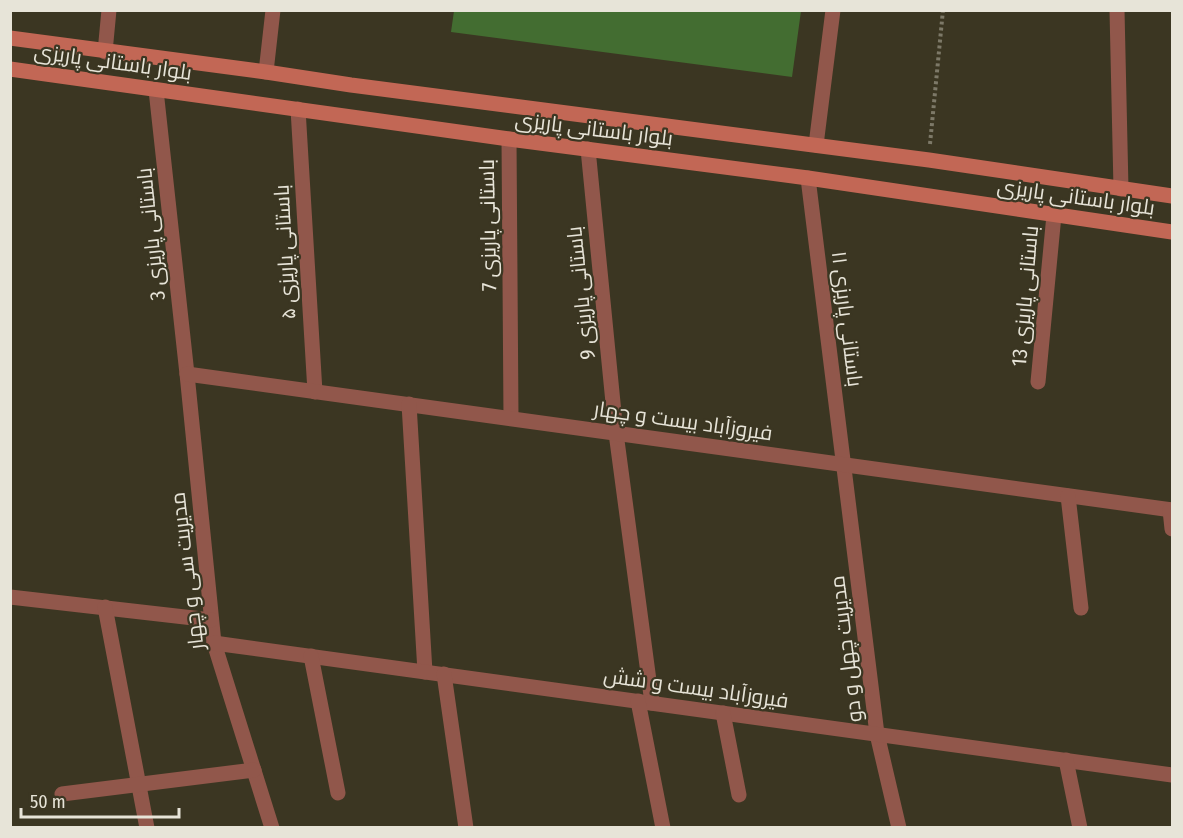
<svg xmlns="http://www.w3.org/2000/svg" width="1183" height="838" font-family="'Fira Sans Condensed',Cairo,sans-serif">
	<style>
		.grass { fill: #436d31 }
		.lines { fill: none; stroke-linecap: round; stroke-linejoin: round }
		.path { stroke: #7d7968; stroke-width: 4; stroke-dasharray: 3 3; stroke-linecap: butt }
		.street { stroke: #91574b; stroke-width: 15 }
		.secondary { stroke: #c26755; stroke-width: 15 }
		.labels { text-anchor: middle; stroke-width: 4.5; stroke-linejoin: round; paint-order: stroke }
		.street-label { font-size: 21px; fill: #e7e4d8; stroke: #3b3622 }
	</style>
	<rect width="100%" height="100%" fill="#3b3622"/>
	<path class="grass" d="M454,11v-1l347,1 -9,66 -341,-45z"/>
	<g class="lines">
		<path class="path" d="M930,144l13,-134"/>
		<g class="street">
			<path d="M1117,10l4,179"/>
			<path d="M105,52l4,-42"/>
			<path d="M266,72l7,-62"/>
			<path d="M156,90l31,284 27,269 58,185"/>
			<path d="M298,109l17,283"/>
			<path d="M509,139l2,279"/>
			<path d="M816,145l17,-135"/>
			<path d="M588,149l28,284 36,270"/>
			<path d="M808,178l69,556 22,94"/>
			<path d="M187,374l985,136"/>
			<path d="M1038,382l16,-167"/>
			<path d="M409,404l16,268"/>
			<path d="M1068,496l13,112"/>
			<path d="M1170,510l2,19"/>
			<path d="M10,597l201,23"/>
			<path d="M105,607l42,221"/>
			<path d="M214,643l958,132"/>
			<path d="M311,656l27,137"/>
			<path d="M444,674l22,154"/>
			<path d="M638,701l25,127"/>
			<path d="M723,713l16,82"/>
			<path d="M1066,760l14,68"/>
			<path d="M62,794l192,-24"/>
		</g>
		<g class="secondary">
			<path d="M10,38l256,34 85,13 578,75 243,36"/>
			<path d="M10,69l499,70 299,39 364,54"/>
		</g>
	</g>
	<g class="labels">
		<g class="street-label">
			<text transform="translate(113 62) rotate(8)" y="7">بلوار باستانی پاریزی</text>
			<text transform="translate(594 129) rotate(7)" y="7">بلوار باستانی پاریزی</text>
			<text transform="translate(1076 197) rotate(8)" y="7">بلوار باستانی پاریزی</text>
			<text transform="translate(488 225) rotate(-91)" y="7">باستانی پاریزی 7</text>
			<text transform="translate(151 234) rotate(-96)" y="7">باستانی پاریزی 3</text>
			<text transform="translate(285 252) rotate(-93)" y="7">باستانی پاریزی ۵</text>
			<text transform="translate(581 293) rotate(-96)" y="7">باستانی پاریزی 9</text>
			<text transform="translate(1025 296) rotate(-85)" y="7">باستانی پاریزی 13</text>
			<text transform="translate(847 319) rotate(83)" y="7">باستانی پاریزی ۱۱</text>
			<text transform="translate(683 421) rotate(8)" y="7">فیروزآباد بیست و چهار</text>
			<text transform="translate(187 571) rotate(-97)" y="7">مدیریت سی و چهار</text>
			<text transform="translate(846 649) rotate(-97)" y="7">مدیریت چهل و دو</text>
			<text transform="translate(696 688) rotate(8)" y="7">فیروزآباد بیست و شش</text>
		</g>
	</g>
	<rect width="1183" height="838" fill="none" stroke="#e7e4d8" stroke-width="24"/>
	<path d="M21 808v9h158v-9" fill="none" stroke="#e7e4d8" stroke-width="3"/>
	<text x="30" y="808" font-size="18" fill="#e7e4d8" stroke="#3b3622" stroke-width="4.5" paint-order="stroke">50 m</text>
</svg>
